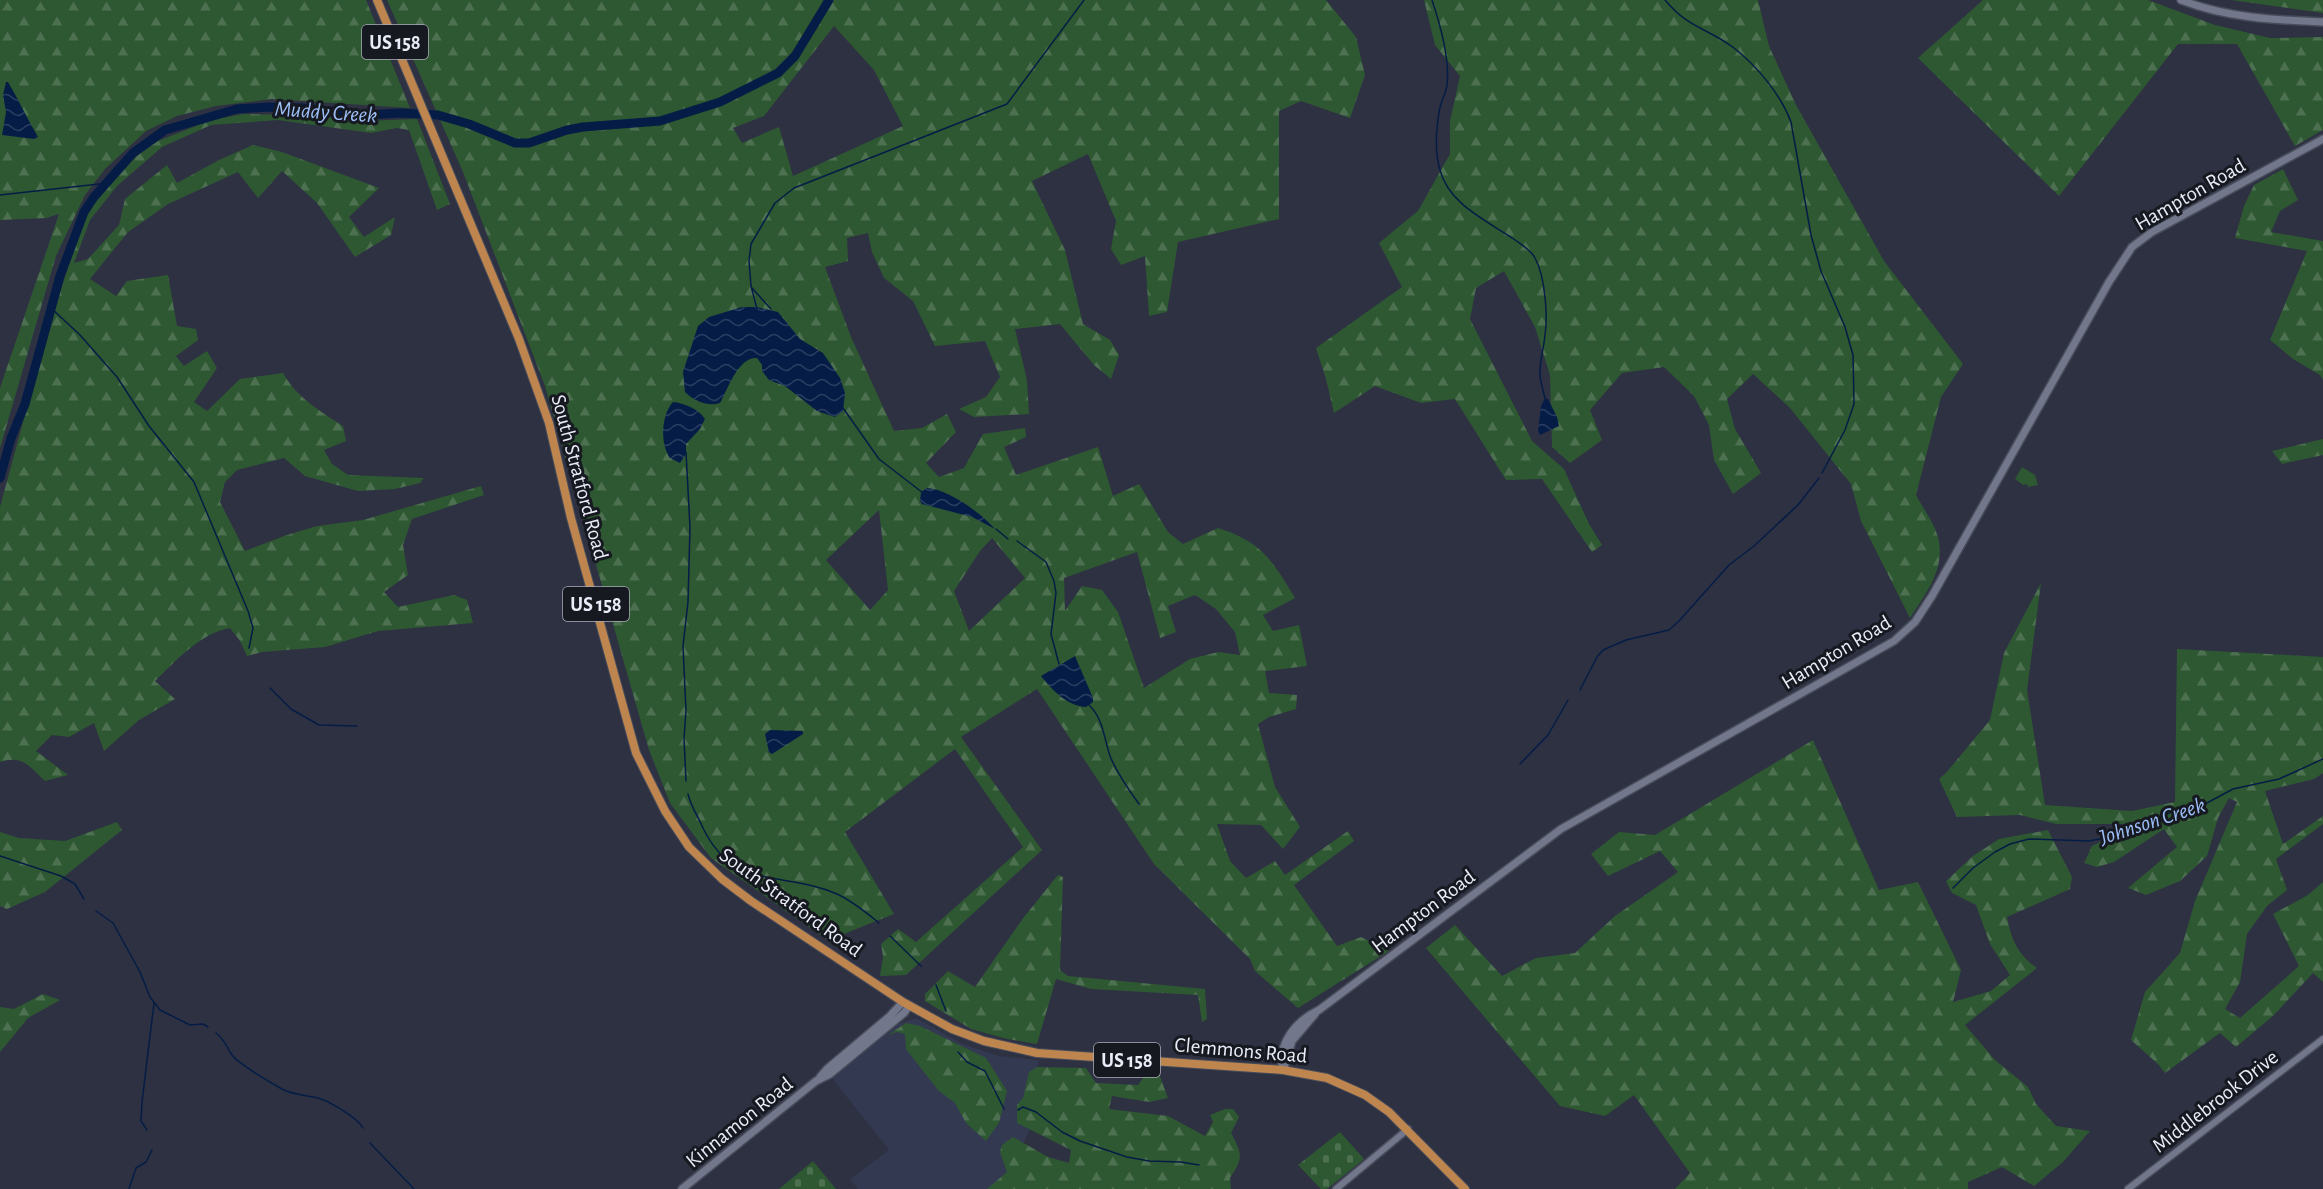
<svg xmlns="http://www.w3.org/2000/svg" width="2323" height="1189" font-family="'Alegreya Sans',sans-serif">
	<style>
		.built { fill: #333950 }
		.green { fill: #2e5831 }
		.forest { fill: url(#forest-firs); fill-rule: evenodd }
		.cemetery { fill: url(#cemetery-stones) }
		.water { fill: url(#water-waves) }
		.lines { fill: none; stroke-linecap: round; stroke-linejoin: round }
		.stream { stroke: #051d46; stroke-width: 1.5 }
		.river { stroke: #051d46; stroke-width: 9 }
		.tertiary-casing { stroke: #484c5a; stroke-width: 9 }
		.secondary-casing { stroke: #484c5a; stroke-width: 10 }
		.primary-casing { stroke: #484c5a; stroke-width: 10 }
		.tertiary { stroke: #72778b; stroke-width: 6 }
		.secondary { stroke: #72778b; stroke-width: 7 }
		.primary { stroke: #be864e; stroke-width: 8 }
		.labels { text-anchor: middle; stroke-width: 6; stroke-linejoin: round; paint-order: stroke }
		.shield { fill: #171921; stroke: #abadb8; stroke-width: 1.5 }
		.shield-label { font-size: 20px; font-weight: bold; fill: #eaedf8 }
		.street-label { font-size: 21px; fill: #eaedf8; stroke: #171921 }
		.water-label { font-size: 22px; font-style: italic; fill: #9dc0f9; stroke: #171921 }
	</style>
	<defs>
		<pattern id="forest-firs" width="22" height="20" patternUnits="userSpaceOnUse" patternTransform="scale(1.5)"><rect width="22" height="20" fill="#2e5831"/><path d="M5 1l3.5 6h-7zM16 11l3.5 6h-7z" fill="#4c7050"/></pattern>
		<pattern id="cemetery-stones" width="16" height="16" patternUnits="userSpaceOnUse" patternTransform="scale(1.5)"><rect width="16" height="16" fill="#2e5831"/><path d="M2 7V4a2 2 0 0 1 4 0v3zM10 15v-3a2 2 0 0 1 4 0v3z" fill="#4c7050"/></pattern>
		<pattern id="water-waves" width="16" height="10" patternUnits="userSpaceOnUse" patternTransform="scale(1.5)"><rect width="16" height="10" fill="#051d46"/><path d="M0 5q4-4 8 0t8 0" fill="none" stroke="#2a3e61"/></pattern>
	</defs>
	<rect width="100%" height="100%" fill="#2d3142"/>
	<path class="built" d="M916,1018l45,25 13,5 25,8 39,4 -4,60 -22,49 -12,20h-142l-8,-10 39,-29 -58,-73 67,-53z"/>
	<path class="green" d="M2022,467l13,8 3,10 -10,2 -1,-3 -4,1 -8,-6z"/>
	<g class="forest">
		<path d="M0,0h366l44,108 -139,-9 -55,7 -39,10 -31,15 -41,38 -20,26 -29,61 -56,192v-60l59,-174 -13,4 -46,2z"/>
		<path d="M387,0h939l30,37 9,38 -15,43 -49,-17 -22,10v108l-101,23 -11,70 -18,4 -4,-60 -24,9 -10,-16 5,-28 -28,-67 -56,27 33,69 18,74 27,16 9,15 -8,24 -17,-14 -34,-41 -45,5 12,51 2,34 -55,3 -15,-8 27,-12 14,-20 -15,-36 -50,5 -22,-45 -29,-23 -12,-26 -4,-19 -21,5 1,23 -23,6 26,70 43,94 28,-3 25,-14 9,18 -30,31 13,14 25,-9 19,-34 42,-6 1,9 -22,10 12,28 82,-28 15,49 26,-12 29,48 15,12 35,-16c44,14 54,32 77,70l-32,17 10,16 26,-6 8,41 -42,5 4,22 28,2 -1,14 -27,8 -11,7 17,63 25,40 -17,22 -22,-24 -44,-1 13,37 16,17 29,-17 10,14 63,-44 6,10 -60,44 43,61 24,-9 28,14 -91,57 -43,-37 -5,-12 -96,-95 -117,-175 -76,48 81,113 -136,125 -26,1 3,-19 -2,-13 17,-15 18,13 107,-95 -68,-98 -110,83 49,82 -48,19 -13,11 -122,-86 -41,-55 -21,-53 -104,-364 -82,-214zM834,26l40,44 29,56 -110,50 -14,-49 -37,16 -9,-15 31,-12zM879,510l9,80 -18,20 -44,-50zM992,538l33,40 -56,53 -15,-40 26,-40zM1137,552l23,86 16,-6 -8,-26 27,-11 21,14 19,23 5,23 -22,-3 -28,7 -46,29 -26,-76 -16,-22 -20,-4 -17,25 -1,-33z"/>
		<path d="M1424,0h334l11,46 27,59 88,156 79,103 -22,33 -25,98c7,13 18,28 22,42 8,32 -12,56 -28,81l-49,-97 -10,-37 -61,-76 -37,-34 -26,25 8,30 26,44 -28,21 -19,-34 -5,-35 -15,-29 -30,-29 -42,6 -32,37 12,30 -32,23 -18,-16 -2,-72 -15,-48 -31,-56 -28,17 -6,31 62,122 32,28 25,55 13,21 -10,7 -50,-73 -36,1 -51,-81 -34,4 -46,-17 -41,27 -8,-34 -10,-31 86,-61 -23,-44 39,-32 32,-57v-33l10,-45 -25,-31z"/>
		<path d="M1983,0h165l67,25 55,13 53,-1v93l-28,16 -58,-102h-59l-119,152 -141,-138z"/>
		<path d="M2231,0h92v13z"/>
		<path d="M243,114l66,1 56,6 52,-2 33,85 -13,6 -28,-80 -12,-2 -26,5 -93,-13 -67,5 -49,22 -45,39 -27,34 -16,43 14,-4 31,-34 6,-26 42,-34 10,18 42,-23 34,-15 29,7 97,36 -30,29 15,20 31,-20 -4,18 -36,22 -38,-54 -35,-32 -24,27 -20,-26 -70,32 -40,28 -38,47 26,17 11,-15 41,-6 9,51 19,3 2,11 -22,16 8,10 23,-15 10,17 -23,34 13,9 33,-32 43,-6c14,25 37,38 60,53l3,15 -22,9 8,14 16,11 76,3 -4,5 -25,6 -37,2 -53,-15 -21,-18 -47,12 -12,12 -5,20 25,49 42,-16 30,-9 46,-6 118,-34 3,9 -72,24 -9,26 5,30 -24,17 14,15 56,-12 13,5 6,23 -95,8 -53,16 -63,5 -15,4 -7,-15 -10,-13c-30,5 -54,33 -75,53l20,18 -36,21 -35,31 -10,-28 -25,14 -17,-2 -16,16 32,24 -23,6c-16,-15 -22,-26 -45,-19v-255l52,-192 36,-106 47,-52 23,-16 53,-21z"/>
		<path d="M2283,169l15,31 -18,11 -9,21 52,9v139l-3,-5 -27,-16 -23,-19 37,-89 -72,-13 9,-32 10,-21z"/>
		<path d="M2323,439v16l-41,9 -10,-13z"/>
		<path d="M2041,583l-14,107 18,115 87,6 43,-9 2,-153 146,8v116l-9,6 -49,12 18,53 40,-28v8l-47,35 11,31 -20,16 -20,28 -7,48 -15,27 15,9 59,-52 -26,-52 35,-19 15,-13v100l-10,-9 -39,42 -38,32 -16,-14 -55,40 -6,-8 -28,-25 14,-48 35,-39 15,-52 42,-99 -8,-4 -11,20 -11,38 -27,25 -34,14 -18,-7 49,-41 -13,-18 -50,33 -17,5 -13,-4 8,-17 45,-22h-81l-36,-9 -63,2 -18,-38 7,-6 44,-53 14,-67z"/>
		<path d="M1813,740l66,150 39,-8 43,88 -8,32 38,-11 19,-16 -20,-31 -14,-39 -24,-12 -6,-12 27,-25 26,-17 49,-9 24,47 -2,12 -63,28c4,22 11,38 30,51l-72,57 30,35 33,27 8,17 20,22 34,5 -27,31 -29,24 -32,-19 -34,15v7h-293l15,-16 -56,-78 -29,21 -45,-10 -134,-158 29,-23 47,51 34,-18 39,-5 40,-37 63,-44 -18,-21 -52,25 -17,-22 28,-22 36,3z"/>
		<path d="M117,822l5,8 -77,62 -38,17 -7,-3v-74l19,6 46,3z"/>
		<path d="M1058,875l5,2 -3,93 8,6 137,13 2,30 -5,3 -4,-27 -107,-6 -35,-10 -19,65 -30,-5 -36,-10 -46,-28v-7l23,-23 27,16 49,-70z"/>
		<path d="M43,994l17,6 -32,18 -28,34v-45l14,2z"/>
		<path d="M906,1023l14,3 66,32 21,33 -8,32 -13,18 -20,-18 -11,-20 -17,-13 -32,-41 -1,-15 -8,-2 -9,3z"/>
		<path d="M1037,1067l49,1 10,15 42,2 8,-11h13l9,24 -19,4 -37,-6 -3,13 59,7 37,20 8,-14 -3,-7 15,-6h8l6,8 -8,16c11,21 13,24 -1,45l1,11h-244l20,-17 -7,-20 2,-7 11,-8 35,20 21,6 2,-13 -54,-27v-18l6,-7 6,-26z"/>
	</g>
	<g class="cemetery">
		<path d="M1340,1132l24,27 -37,30h-6l-23,-24z"/>
		<path d="M813,1161l23,28h-57z"/>
	</g>
	<g class="water">
		<path d="M6,82h2c11,18 19,37 30,55l-4,2 -32,-4 4,-23 -3,-17z"/>
		<path d="M742,307h15l21,5 22,27 23,14 17,25 5,15 -2,18 -8,6 -18,-6 -32,-25 -16,-6 -7,-9v-6l-5,-7c-19,-1 -29,31 -37,45 -12,4 -26,-2 -35,-11l-2,-20 15,-46 11,-9z"/>
		<path d="M1545,398l3,1 9,18 2,9 -19,9 -2,-4 3,-25z"/>
		<path d="M673,402c11,1 26,7 32,17l-5,10 -14,15v10l-6,9 -10,-5c-10,-14 -9,-43 3,-56z"/>
		<path d="M927,488c21,1 54,25 68,41l-23,-12 -50,-13 -2,-3 1,-9z"/>
		<path d="M1075,656l18,42v4l-7,5c-19,-1 -34,-17 -45,-31z"/>
		<path d="M770,730l32,1 1,1v2l-31,20 -3,-2 -4,-18z"/>
	</g>
	<g class="lines">
		<g class="stream">
			<path d="M1432,0c8,24 18,60 15,85 -1,8 -5,14 -7,22 -4,21 -6,43 0,63 9,35 48,51 75,70 7,5 16,10 20,18 10,18 13,57 10,77 -1,13 -6,27 -5,41 1,7 3,15 5,22"/>
			<path d="M1665,0c24,29 43,28 69,48 23,18 47,47 57,74l20,113 10,36 24,56 8,28 1,49 -9,26 -23,43"/>
			<path d="M0,195l108,-12"/>
			<path d="M752,288l19,21"/>
			<path d="M51,308l29,27 37,42 32,49 45,56 54,129 5,17 -4,20"/>
			<path d="M757,309l-6,-23 -2,-25 2,-17 24,-41 19,-15 213,-84 77,-104"/>
			<path d="M843,408l36,51 44,34"/>
			<path d="M686,452l4,75 -2,75 -5,44 3,65 -2,27 2,43"/>
			<path d="M996,529l12,10"/>
			<path d="M1017,541l29,21 8,19 2,12 -5,41 8,30"/>
			<path d="M270,688l21,21 28,16 38,1"/>
			<path d="M1580,690l17,-33 6,-7 23,-10 43,-10 10,-9 50,-56 25,-19 44,-41 21,-27"/>
			<path d="M1089,705c14,13 15,33 21,51 7,17 18,33 29,48"/>
			<path d="M1520,764l28,-29 20,-35"/>
			<path d="M688,794c3,13 10,22 15,34 30,63 82,43 134,66 15,7 30,19 42,29"/>
			<path d="M0,856l61,20 14,8 9,15"/>
			<path d="M1953,888l20,-20 22,-16 15,-8 19,-5 60,2 21,-4 41,-14 27,-15 27,-4 28,-15 46,-10 44,-20"/>
			<path d="M96,911l17,12 27,49 10,25 10,13 30,15 13,-1 5,3"/>
			<path d="M890,936l31,30"/>
			<path d="M936,985l10,26"/>
			<path d="M216,1033c9,7 10,13 16,22 7,9 39,28 50,34 11,6 24,6 36,9 11,3 40,20 45,30"/>
			<path d="M958,1052l9,10 18,9 19,38"/>
			<path d="M1018,1110l5,-3 13,5 26,20 18,9 47,16 22,4 32,1 18,3"/>
			<path d="M147,1130l-6,-9 1,-19 12,-99"/>
			<path d="M370,1143l44,46"/>
			<path d="M129,1189l7,-21 10,-6 6,-12"/>
		</g>
		<path class="river" d="M0,478l11,-40 14,-34 35,-128 24,-64 10,-15 39,-44 32,-23 72,-21 31,-2 35,1 61,7 37,-2 37,2 31,9 46,19h14l38,-13 16,-3 77,-6 60,-19 58,-29 17,-17 34,-56"/>
		<defs>
			<g id="tertiary">
				<path d="M1336,1189l72,-60"/>
				<path d="M2128,1189l195,-150"/>
			</g>
			<g id="secondary">
				<path d="M2181,0c46,18 94,20 142,22"/>
				<path d="M1284,1068l8,-27 23,-27"/>
				<path d="M1283,1070c-6,-27 13,-49 36,-60l242,-181 333,-188 21,-19 17,-26 177,-314 23,-35 20,-15 171,-93"/>
				<path d="M820,1077l7,-8 63,-53 13,-14"/>
				<path d="M682,1189l134,-108 14,-7 74,-61 5,-7"/>
			</g>
			<path id="primary" d="M377,0l142,339 30,84 22,95 65,235 29,58 24,36 33,32 29,22 152,101 49,27 32,12 53,12 246,17 44,8 38,17 24,17 76,77"/>
		</defs>
		<use href="#tertiary" class="tertiary-casing"/>
		<use href="#secondary" class="secondary-casing"/>
		<use href="#primary" class="primary-casing"/>
		<use href="#tertiary" class="tertiary"/>
		<use href="#secondary" class="secondary"/>
		<use href="#primary" class="primary"/>
	</g>
	<g class="labels">
		<g class="shield">
			<rect x="362" y="25" width="66" height="34" rx="4.5"/>
			<rect x="563" y="587" width="66" height="34" rx="4.5"/>
			<rect x="1094" y="1043" width="66" height="34" rx="4.5"/>
		</g>
		<g class="shield-label">
			<text x="395" y="49">US 158</text>
			<text x="596" y="611">US 158</text>
			<text x="1127" y="1067">US 158</text>
		</g>
		<g class="street-label">
			<text transform="translate(2190 194) rotate(-30)" y="7">Hampton Road</text>
			<text transform="translate(580 477) rotate(75)" y="7">South Stratford Road</text>
			<text transform="translate(1836 652) rotate(-31)" y="7">Hampton Road</text>
			<text transform="translate(791 902) rotate(36)" y="7">South Stratford Road</text>
			<text transform="translate(1423 911) rotate(-37)" y="7">Hampton Road</text>
			<text transform="translate(1241 1050) rotate(5)" y="7">Clemmons Road</text>
			<text transform="translate(2215 1101) rotate(-38)" y="7">Middlebrook Drive</text>
			<text transform="translate(739 1122) rotate(-39)" y="7">Kinnamon Road</text>
		</g>
		<g class="water-label">
			<text transform="translate(326 111) rotate(4)" y="8">Muddy Creek</text>
			<text transform="translate(2152 820) rotate(-18)" y="8">Johnson Creek</text>
		</g>
	</g>
</svg>
